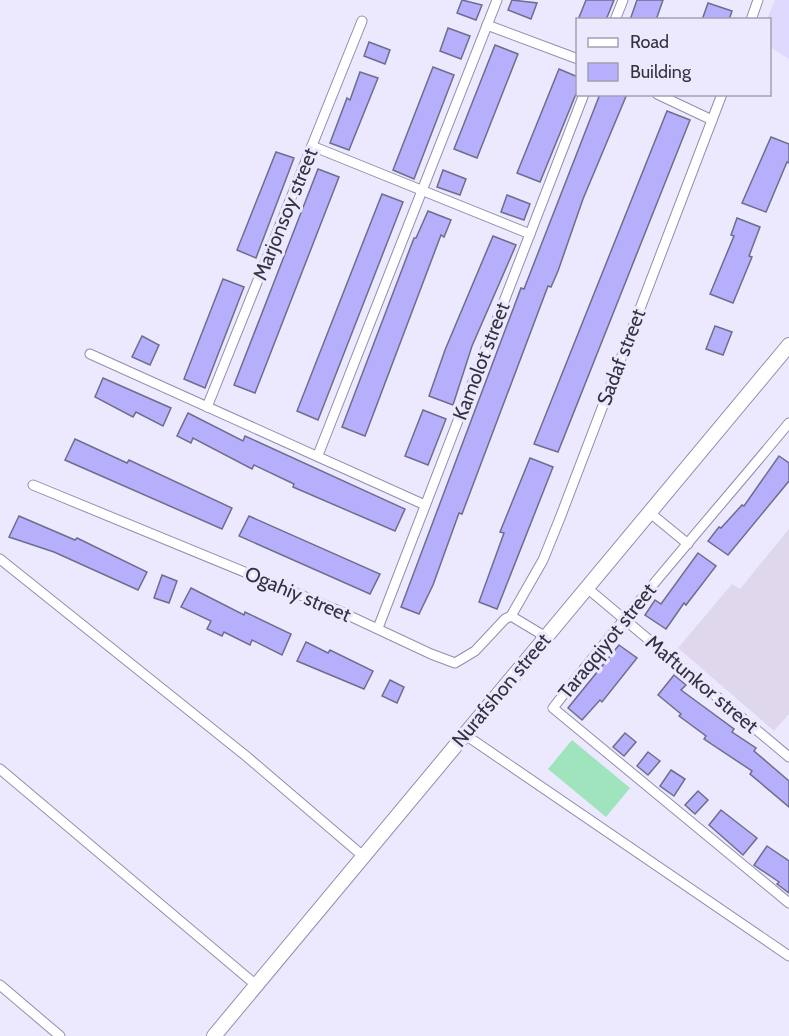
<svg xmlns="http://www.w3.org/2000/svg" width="789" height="1036" font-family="Cabin,sans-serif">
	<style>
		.industrial { fill: #dfd7ec }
		.built { fill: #dfdafd }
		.green { fill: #9fe4bd }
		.building { fill: #b6b0fc; stroke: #6e6d8c; stroke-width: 1.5 }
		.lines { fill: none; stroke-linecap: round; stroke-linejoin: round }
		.street-casing { stroke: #938dae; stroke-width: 11 }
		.secondary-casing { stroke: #938dae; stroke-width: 16 }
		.street { stroke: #fff; stroke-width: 9 }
		.secondary { stroke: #fff; stroke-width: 14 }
		.labels { text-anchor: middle; stroke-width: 6; stroke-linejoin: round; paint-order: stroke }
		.street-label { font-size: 20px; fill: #353240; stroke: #ece9ff }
	</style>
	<rect width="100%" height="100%" fill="#ece9ff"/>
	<path class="industrial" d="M789,529v185l-15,17 -96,-83 54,-64 8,5z"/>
	<path class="built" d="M775,0h14v59l-19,-12v-27l-3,-1z"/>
	<path class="green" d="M572,740l58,48 -24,29 -58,-48z"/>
	<g class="building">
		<path d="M462,0l20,5 -6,15 -19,-7z"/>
		<path d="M512,0l25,3 -6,16 -23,-9z"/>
		<path d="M586,0h28l-8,20h-28z"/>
		<path d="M637,0h26l-7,20h-26z"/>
		<path d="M708,3l24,8 -3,9h-27z"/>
		<path d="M448,28l22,8 -9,23 -21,-8z"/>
		<path d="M369,42l21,8 -5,14 -21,-8z"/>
		<path d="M495,45l23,9 -41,104 -23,-9z"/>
		<path d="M433,67l21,8 -40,104 -21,-9z"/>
		<path d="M559,69l19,8v12l-38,93 -23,-9z"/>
		<path d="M360,72l18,6 -29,72 -19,-7 17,-45 3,2z"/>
		<path d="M600,94h27l-44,105 -25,72 -7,16 -3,-1 -86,228 -3,-1 -26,72 -14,29 -18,-7 120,-319 3,1z"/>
		<path d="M667,111l23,9 -132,332 -24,-8z"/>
		<path d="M771,137l18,7v19l-2,-1 -21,50 -24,-9z"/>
		<path d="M276,152l18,6 -38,100 -19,-8z"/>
		<path d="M318,169l21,8 -84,216 -21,-8z"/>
		<path d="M443,170l23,9 -6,16 -23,-8z"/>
		<path d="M382,194l21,8 -85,218 -21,-9z"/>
		<path d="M507,195l23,9 -6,16 -23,-8z"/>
		<path d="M428,211l23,9 -7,17 -3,-2 -76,201 -23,-9 72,-189h2z"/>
		<path d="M737,218l23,9 -11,29 3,1 -19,46 -23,-9 24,-58 -3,-1z"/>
		<path d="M493,236l23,9 -44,101 -19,59 -24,-9 16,-46z"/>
		<path d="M223,279l21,8 -39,101 -21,-9z"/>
		<path d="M715,326l17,6 -9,23 -17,-6z"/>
		<path d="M142,336l17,9 -9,20 -18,-8z"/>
		<path d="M103,378l68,30 -8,18 -27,-14 -3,5 -38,-20z"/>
		<path d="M423,410l23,9 -18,46 -23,-9z"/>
		<path d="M188,413l55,28 2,-5 160,73 -10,22 -102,-44 1,-3 -40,-19 -2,4 -59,-31 -2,5 -14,-7z"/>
		<path d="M75,439l52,24 2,-3 103,48 -10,21 -157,-69z"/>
		<path d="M779,456l10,7v18l-61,74 -20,-14 11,-14 2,1 21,-23 2,1z"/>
		<path d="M530,458l23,9 -56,142 -18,-7 25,-69 -4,-1z"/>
		<path d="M19,516l56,24 2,-2 70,34 -9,18 -84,-38 -45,-15z"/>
		<path d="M249,516l131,58 -10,20 -131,-58z"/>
		<path d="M698,553l18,13 -30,39 -2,-2 -18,26 -21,-14 10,-15 6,4z"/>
		<path d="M162,575l15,6 -8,22 -15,-5z"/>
		<path d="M191,588l53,27 1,-3 46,22 -9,21 -30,-15 -2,5 -26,-13 -2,4 -15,-7 4,-8 -30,-14z"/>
		<path d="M306,642l22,11 2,-3 43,21 -9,18 -67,-28z"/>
		<path d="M619,645l18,13 -35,44 -2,-2 -18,20 -14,-12z"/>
		<path d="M674,675l12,10 -5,5 53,39 -2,3 24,16 -2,3 35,30v26l-39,-33 2,-3 -48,-32 2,-3 -27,-20 2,-2 -23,-19z"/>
		<path d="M390,680l14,7 -7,16 -15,-7z"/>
		<path d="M625,733l11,9 -12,14 -11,-9z"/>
		<path d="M648,752l12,9 -12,14 -11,-9z"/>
		<path d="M671,770l14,9 -11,17 -14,-10z"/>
		<path d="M698,791l10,9 -13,14 -10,-9z"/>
		<path d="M721,810l36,28 -14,17 -34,-30z"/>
		<path d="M767,846l22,15v32l-12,-9 2,-2 -25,-17z"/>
	</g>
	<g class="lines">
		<defs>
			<g id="street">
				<path d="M615,20l8,-20"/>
				<path d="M751,20l7,-20"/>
				<path d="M487,25l91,34"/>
				<path d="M657,94l55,26"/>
				<path d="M312,146l218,88"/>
				<path d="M90,354l335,151"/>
				<path d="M207,407l155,-386"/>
				<path d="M789,423c-79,95 -160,187 -236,285l236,195"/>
				<path d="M318,455l179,-455"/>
				<path d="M33,485l304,125 94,44 24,9 20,-12 30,-32 6,-3 35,21"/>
				<path d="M649,512l39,32"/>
				<path d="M0,559l246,197 117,100"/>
				<path d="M587,588l202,169"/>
				<path d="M511,616l32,-56 17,-42 162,-424"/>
				<path d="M378,628l206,-534"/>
				<path d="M464,734l325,222"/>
				<path d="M0,769l256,216"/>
				<path d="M0,985l60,51"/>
			</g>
			<path id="secondary" d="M214,1036l575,-691"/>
		</defs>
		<use href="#street" class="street-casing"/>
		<use href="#secondary" class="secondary-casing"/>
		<use href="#street" class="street"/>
		<use href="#secondary" class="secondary"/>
	</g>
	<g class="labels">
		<g class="street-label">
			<text transform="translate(285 214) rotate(-68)" y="7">Marjonsoy street</text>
			<text transform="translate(621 357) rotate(-69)" y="7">Sadaf street</text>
			<text transform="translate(481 361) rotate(-69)" y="7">Kamolot street</text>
			<text transform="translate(298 594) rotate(23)" y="7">Ogahiy street</text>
			<text transform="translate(607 641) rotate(-51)" y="7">Taraqqiyot street</text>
			<text transform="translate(702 684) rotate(40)" y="7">Maftunkor street</text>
			<text transform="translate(501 690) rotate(-50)" y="7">Nurafshon street</text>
		</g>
	</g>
	<rect x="576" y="18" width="195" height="78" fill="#ece9ff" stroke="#a3a0b3" stroke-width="1.5"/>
	<rect x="588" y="38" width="30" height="9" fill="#ffffff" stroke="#a3a0b3" stroke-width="1.5"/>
	<text x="630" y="48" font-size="18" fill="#353240">Road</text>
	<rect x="588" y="63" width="30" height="18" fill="#b6b0fc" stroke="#a3a0b3" stroke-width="1.5"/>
	<text x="630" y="78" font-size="18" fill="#353240">Building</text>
</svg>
